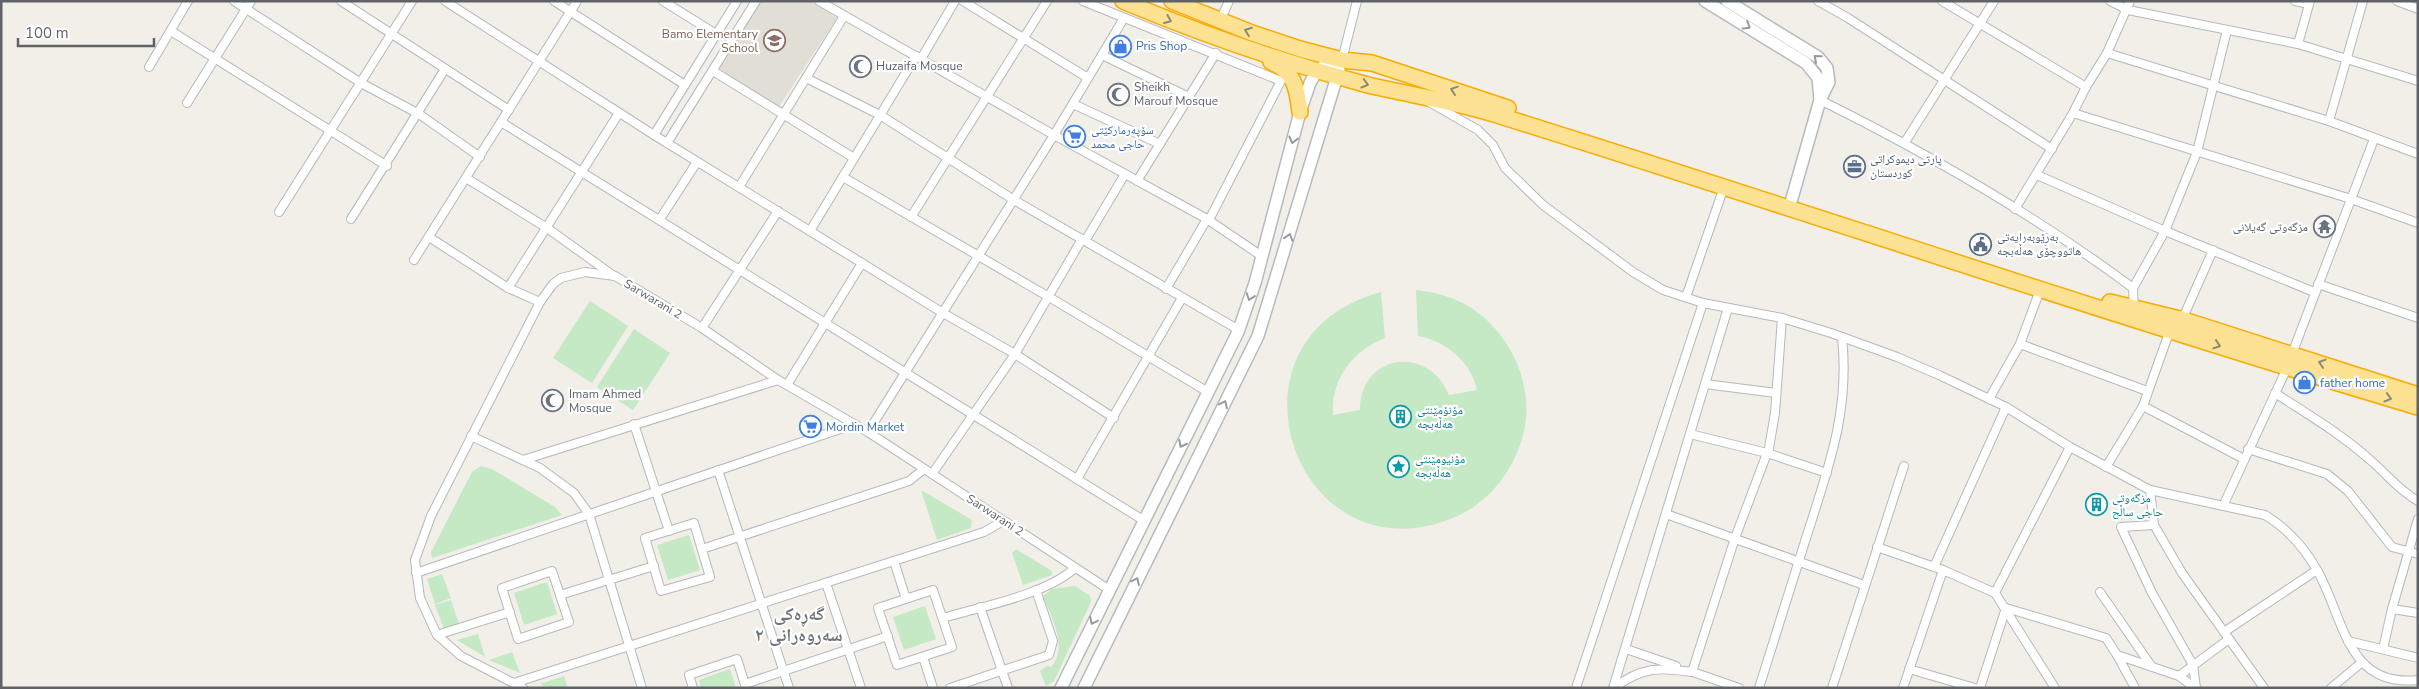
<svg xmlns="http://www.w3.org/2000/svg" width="2419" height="689" font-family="'Nunito Sans','Noto Naskh Arabic',sans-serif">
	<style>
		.education { fill: #e1ded6 }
		.green { fill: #c5e8c5 }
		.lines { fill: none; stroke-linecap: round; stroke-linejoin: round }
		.street-casing { stroke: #b5b8bc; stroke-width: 10 }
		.secondary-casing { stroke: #b6babf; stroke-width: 14 }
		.highway-casing { stroke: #f9ab00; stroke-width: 18 }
		.street { stroke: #fff; stroke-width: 8 }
		.secondary { stroke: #fff; stroke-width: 11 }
		.highway { stroke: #fde293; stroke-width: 15 }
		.oneway { stroke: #8e8975 }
		.oneway2 { stroke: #979a9d }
		.labels { text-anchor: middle; stroke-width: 4.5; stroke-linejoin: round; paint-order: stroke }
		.education-label { font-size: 12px; fill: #785e54; stroke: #fff; text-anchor: end }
		.shop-label { font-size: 12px; fill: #366cbe; stroke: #fff; text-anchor: start }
		.worship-label { font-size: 12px; fill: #5b616d; stroke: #fff; text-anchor: start }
		.service-label { font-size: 12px; fill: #4e5e75; stroke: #fff; text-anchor: start }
		.street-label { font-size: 12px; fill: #5f6368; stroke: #fff }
		.culture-label { font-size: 12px; fill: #0d838f; stroke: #fff; text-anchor: start }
		.district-label { font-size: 18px; font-weight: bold; fill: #70757a; stroke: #fff }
	</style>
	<rect width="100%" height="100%" fill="#f1efe8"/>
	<path class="education" d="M752,1h59l26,17 -59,90 -67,-44z"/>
	<g class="green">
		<path d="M1416,290c19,2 37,7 54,17 42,27 67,82 52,132 -12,38 -38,69 -77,82 -153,53 -231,-184 -64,-229l4,46c-33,13 -54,41 -52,77l27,-5c0,-56 68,-66 89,-15l28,-5c-6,-28 -31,-49 -59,-54z"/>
		<path d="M590,301l38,25 -36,57 -39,-25z"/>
		<path d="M634,329l36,24 -37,57 -36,-23z"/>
		<path d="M481,466l11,3 63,38 7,8 -130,43 -1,-6 41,-80z"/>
		<path d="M921,490l51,30 -1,8 -34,12z"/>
		<path d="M689,535l11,35 -32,10 -11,-35z"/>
		<path d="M1016,549l36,22v4l-29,10 -11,-32z"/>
		<path d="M442,574l9,24 -16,6 -8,-25z"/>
		<path d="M547,582l10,32 -33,11 -10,-32z"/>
		<path d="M1075,586l15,10 1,6 -37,79 -8,5 -6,-15 7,-5 4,1c18,-19 0,-51 -8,-71l9,-7z"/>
		<path d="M451,600l8,24 -15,5 -9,-24z"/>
		<path d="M925,606l11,33 -32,11 -11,-33z"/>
		<path d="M478,634l7,23 -28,-17z"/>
		<path d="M512,652l8,21 -31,-13z"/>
		<path d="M730,669l6,19h-35l-2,-8z"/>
		<path d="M564,676l4,12h-21l-7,-4z"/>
	</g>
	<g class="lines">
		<defs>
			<g id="street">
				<path d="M234,1l127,82 58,31 61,43"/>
				<path d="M341,1l168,109"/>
				<path d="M445,1l209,134 289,178 72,41 99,64"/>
				<path d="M554,1l131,84"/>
				<path d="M663,1l53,33"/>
				<path d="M819,1l235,134 153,84 56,38"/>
				<path d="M963,1l125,77"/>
				<path d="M1083,1l198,80 -72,139"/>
				<path d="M1818,1l30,17 204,131"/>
				<path d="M1942,1l144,86"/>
				<path d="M2110,1l18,9 170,34 120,37"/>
				<path d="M2295,1l14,3"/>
				<path d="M2397,1l21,8"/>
				<path d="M1220,21l9,-20"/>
				<path d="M171,31l216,135"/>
				<path d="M2298,44l12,-43"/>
				<path d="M2107,53l222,68 89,33"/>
				<path d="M1102,55l87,42"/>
				<path d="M921,59l34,-58"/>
				<path d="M1342,60l15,-59"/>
				<path d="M149,67l39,-66"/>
				<path d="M713,71l141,87"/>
				<path d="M806,78l74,37 134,85 225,130"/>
				<path d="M1820,100c109,54 215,115 313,188l1,21"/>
				<path d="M1429,102l49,28 15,15 12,23 38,37 90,67 30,18 40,13 79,15 49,15 66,24 42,18 67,32 64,40 80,43 115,25c23,14 39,32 52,55 27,47 29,118 101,110"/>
				<path d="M187,103l64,-102"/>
				<path d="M1073,104l87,40"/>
				<path d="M2073,113l278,86 67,24"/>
				<path d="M2329,121l34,-120"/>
				<path d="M501,122l642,398"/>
				<path d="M654,135l83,-134"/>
				<path d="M1905,142l89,-141"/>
				<path d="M667,143l89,-142"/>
				<path d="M2037,175l128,56 149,61"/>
				<path d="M843,177l206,120 159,95"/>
				<path d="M466,178l81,50 67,48"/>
				<path d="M1137,181l79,-128"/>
				<path d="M739,187l105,-171"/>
				<path d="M2015,209l58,-96 13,-26 21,-34 23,-52"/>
				<path d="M279,212l133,-211"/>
				<path d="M911,217l136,-216"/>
				<path d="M351,219l94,-150"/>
				<path d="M660,219l37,-57"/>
				<path d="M810,231l106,-175"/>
				<path d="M429,237l79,51 32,14"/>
				<path d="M1085,241l40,-67"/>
				<path d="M414,260l163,-259"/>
				<path d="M2318,284l100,34"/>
				<path d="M508,288l111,-175"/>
				<path d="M2133,288l32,-57 32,-79 30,-122"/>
				<path d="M1166,289l41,-70"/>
				<path d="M1686,297l38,-110"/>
				<path d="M2182,320l31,-70"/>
				<path d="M702,328l76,-117"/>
				<path d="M2020,344l127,47"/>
				<path d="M2292,354l82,-215"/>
				<path d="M1705,384l71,9"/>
				<path d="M787,385l75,-122"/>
				<path d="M2275,393c32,21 65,40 94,66 17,14 29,31 49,42"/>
				<path d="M1989,399l31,-55 20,-54"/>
				<path d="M2143,406l101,53"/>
				<path d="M634,424l35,107"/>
				<path d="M868,432l186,-297 70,-117"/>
				<path d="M1690,434l77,19 60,20"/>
				<path d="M471,436l69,32 34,25 15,21 53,174"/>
				<path d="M2248,449l79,25 21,17 44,56 26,7"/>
				<path d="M523,460l255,-80"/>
				<path d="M2106,467l37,-61 27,-76"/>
				<path d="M718,470l71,218"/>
				<path d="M932,474l83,-120 67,-115"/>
				<path d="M1077,479l105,-181"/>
				<path d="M2150,490l4,35 28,48 82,115"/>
				<path d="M2223,506l64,-138"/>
				<path d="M1666,514l198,71"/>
				<path d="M694,523l16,54 -49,14 -16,-53z"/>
				<path d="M2154,525l-33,2 31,66 41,72 3,23"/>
				<path d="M1877,547l66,23 52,23 60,95"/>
				<path d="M702,549l207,-68 15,-12"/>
				<path d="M894,561l12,38"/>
				<path d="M1934,567l72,-160"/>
				<path d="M552,571l17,51 -51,17 -16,-51z"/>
				<path d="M416,573l439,-149"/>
				<path d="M826,583l35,105"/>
				<path d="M933,590l19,57 -55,18 -19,-57z"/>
				<path d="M2100,592l52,75"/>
				<path d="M1995,593l75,-146"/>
				<path d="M560,595l94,-29"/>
				<path d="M980,607l28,81"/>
				<path d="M2392,609l26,4"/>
				<path d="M943,618c40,-12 102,-23 132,-50"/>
				<path d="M2224,632l93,-62"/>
				<path d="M437,635l73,-23"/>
				<path d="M2348,641l70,17"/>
				<path d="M1626,649l50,17"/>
				<path d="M2383,649l9,-40 26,-90"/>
				<path d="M2117,655l18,33"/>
				<path d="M923,657l10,31"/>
				<path d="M1909,669l66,19"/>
				<path d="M1690,671l49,17"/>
				<path d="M2179,676l50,-37"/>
				<path d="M514,683l470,-151 19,-11"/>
				<path d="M745,684l143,-48"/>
				<path d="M523,688l-62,-32 -24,-21 -17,-37 -5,-38 16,-44 109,-214 13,-18 8,-6 24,-6 30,4 87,52 76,52 90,52 240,157"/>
				<path d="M693,688l-4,-13 48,-16 9,29"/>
				<path d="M950,688l99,-33 4,-14 -17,-51"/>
				<path d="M1576,688l127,-385"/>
				<path d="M1613,688l115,-380"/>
				<path d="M1614,688c27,-21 46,-21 78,-16l43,-134 34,-90 6,-35 7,-95"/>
				<path d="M1759,688c16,-51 32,-102 48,-153 22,-69 43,-125 35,-198"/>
				<path d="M1832,688l72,-222"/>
				<path d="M1903,688l40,-118"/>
				<path d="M1980,688l26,-80 100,30 11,17 62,21 16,12"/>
				<path d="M2331,688l30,-25"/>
			</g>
			<g id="secondary">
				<path d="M1705,1l101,62 12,15 2,21"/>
				<path d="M1727,1l91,56 9,11 2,14 -9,18 -31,109"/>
				<path d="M1061,688l177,-356 17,-49 45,-171 10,-29 8,-14 24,-9"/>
				<path d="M1084,688l174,-352 81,-266"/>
			</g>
			<g id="highway">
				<path d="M1123,1c79,33 162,62 245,84 42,10 85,16 126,29 308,96 614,201 924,293"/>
				<path d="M1172,1l80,32 48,16 42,11 30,3 136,45"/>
				<path d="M1271,62c24,9 26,27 29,50"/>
				<path d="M2110,302l74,18 234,75"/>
			</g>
		</defs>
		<use href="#street" class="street-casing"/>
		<use href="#secondary" class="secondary-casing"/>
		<use href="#highway" class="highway-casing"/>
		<use href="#street" class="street"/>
		<use href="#secondary" class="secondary"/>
		<use href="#highway" class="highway"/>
	</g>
	<defs><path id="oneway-chevron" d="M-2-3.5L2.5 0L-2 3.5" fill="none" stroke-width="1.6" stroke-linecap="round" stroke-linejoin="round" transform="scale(1.25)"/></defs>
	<g class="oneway">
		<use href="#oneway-chevron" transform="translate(1168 20) rotate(23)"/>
		<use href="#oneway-chevron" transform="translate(1248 31) rotate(-160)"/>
		<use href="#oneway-chevron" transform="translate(1365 84) rotate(16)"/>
		<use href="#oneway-chevron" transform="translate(1454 90) rotate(-161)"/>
		<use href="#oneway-chevron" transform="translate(2217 345) rotate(18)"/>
		<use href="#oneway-chevron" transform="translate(2322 363) rotate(-162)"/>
		<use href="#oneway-chevron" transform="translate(2388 398) rotate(17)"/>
	</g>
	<g class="oneway2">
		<use href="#oneway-chevron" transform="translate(1747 26) rotate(32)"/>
		<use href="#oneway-chevron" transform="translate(1817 58) rotate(-139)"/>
		<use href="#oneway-chevron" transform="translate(1293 140) rotate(104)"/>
		<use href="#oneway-chevron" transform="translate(1289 237) rotate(-73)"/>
		<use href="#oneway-chevron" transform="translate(1250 297) rotate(109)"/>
		<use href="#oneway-chevron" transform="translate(1224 404) rotate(-64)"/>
		<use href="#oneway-chevron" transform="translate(1182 444) rotate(117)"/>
		<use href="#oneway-chevron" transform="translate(1136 581) rotate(-64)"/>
		<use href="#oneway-chevron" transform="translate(1093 621) rotate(116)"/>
	</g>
	<defs>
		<symbol id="school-ring" viewBox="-11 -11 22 22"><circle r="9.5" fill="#fff" stroke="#8d6e63" stroke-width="1.5"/><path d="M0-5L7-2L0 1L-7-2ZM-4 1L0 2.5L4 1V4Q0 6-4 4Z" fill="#8d6e63"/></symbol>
		<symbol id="shop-ring" viewBox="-11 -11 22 22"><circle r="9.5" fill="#fff" stroke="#3f7fe0" stroke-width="1.5"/><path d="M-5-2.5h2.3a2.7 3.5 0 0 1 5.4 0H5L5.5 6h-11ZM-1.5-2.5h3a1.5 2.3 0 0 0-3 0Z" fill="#3f7fe0"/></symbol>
		<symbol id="mosque-ring" viewBox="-11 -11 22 22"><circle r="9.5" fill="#fff" stroke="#6b7280" stroke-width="1.5"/><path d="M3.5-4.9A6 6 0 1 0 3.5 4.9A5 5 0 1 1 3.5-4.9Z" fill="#6b7280"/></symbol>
		<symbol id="supermarket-ring" viewBox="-11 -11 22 22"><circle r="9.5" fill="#fff" stroke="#3f7fe0" stroke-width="1.5"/><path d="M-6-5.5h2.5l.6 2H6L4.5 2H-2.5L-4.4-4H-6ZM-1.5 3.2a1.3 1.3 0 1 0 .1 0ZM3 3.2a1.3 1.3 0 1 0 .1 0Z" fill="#3f7fe0"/></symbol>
		<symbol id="office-ring" viewBox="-11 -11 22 22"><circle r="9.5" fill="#fff" stroke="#5c6f8a" stroke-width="1.5"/><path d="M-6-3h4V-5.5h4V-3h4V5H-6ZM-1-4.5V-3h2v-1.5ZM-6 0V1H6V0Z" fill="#5c6f8a"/></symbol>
		<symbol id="temple-ring" viewBox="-11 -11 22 22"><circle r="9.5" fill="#fff" stroke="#6b7280" stroke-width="1.5"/><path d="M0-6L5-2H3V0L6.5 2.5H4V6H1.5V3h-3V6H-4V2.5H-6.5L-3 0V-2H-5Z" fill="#6b7280"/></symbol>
		<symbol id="civic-ring" viewBox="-11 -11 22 22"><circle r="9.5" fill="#fff" stroke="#5c6f8a" stroke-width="1.5"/><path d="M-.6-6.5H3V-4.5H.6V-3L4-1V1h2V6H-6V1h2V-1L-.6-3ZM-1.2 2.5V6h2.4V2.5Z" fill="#5c6f8a"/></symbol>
		<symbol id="building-ring" viewBox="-11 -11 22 22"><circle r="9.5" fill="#fff" stroke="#0f9aa8" stroke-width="1.5"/><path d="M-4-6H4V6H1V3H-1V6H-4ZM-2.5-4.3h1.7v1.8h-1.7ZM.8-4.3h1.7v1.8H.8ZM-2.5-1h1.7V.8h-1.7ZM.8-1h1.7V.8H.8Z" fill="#0f9aa8"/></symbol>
		<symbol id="sight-ring" viewBox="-11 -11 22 22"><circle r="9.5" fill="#fff" stroke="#0f9aa8" stroke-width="1.5"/><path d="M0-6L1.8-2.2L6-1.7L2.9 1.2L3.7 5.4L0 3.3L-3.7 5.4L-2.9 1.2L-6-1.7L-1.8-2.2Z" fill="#0f9aa8"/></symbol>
	</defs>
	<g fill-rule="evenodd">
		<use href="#school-ring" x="762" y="28" width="25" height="25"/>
		<use href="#shop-ring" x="1108" y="34" width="25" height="25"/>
		<use href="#mosque-ring" x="848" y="54" width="25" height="25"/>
		<use href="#mosque-ring" x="1106" y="82" width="25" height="25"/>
		<use href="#supermarket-ring" x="1062" y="124" width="25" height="25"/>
		<use href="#office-ring" x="1842" y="154" width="25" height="25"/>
		<use href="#temple-ring" x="2312" y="214" width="25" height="25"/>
		<use href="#civic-ring" x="1968" y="232" width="25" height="25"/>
		<use href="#shop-ring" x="2292" y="370" width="25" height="25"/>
		<use href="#mosque-ring" x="540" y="388" width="25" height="25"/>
		<use href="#building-ring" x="1388" y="404" width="25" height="25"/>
		<use href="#supermarket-ring" x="798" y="414" width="25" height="25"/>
		<use href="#sight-ring" x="1386" y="454" width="25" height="25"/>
		<use href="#building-ring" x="2084" y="492" width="25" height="25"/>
	</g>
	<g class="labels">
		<g class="education-label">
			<text x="758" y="38">Bamo Elementary<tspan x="758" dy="14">School</tspan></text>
		</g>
		<g class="shop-label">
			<text x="1136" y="50">Pris Shop</text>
			<text x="1091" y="134">سۆپەرمارکێتی<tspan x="1091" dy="14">حاجی محمد</tspan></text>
			<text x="2320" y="387">father home</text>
			<text x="826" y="431">Mordin Market</text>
		</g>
		<g class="worship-label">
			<text x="876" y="70">Huzaifa Mosque</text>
			<text x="1134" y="91">Sheikh<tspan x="1134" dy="14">Marouf Mosque</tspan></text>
			<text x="2308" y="231" text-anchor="end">مزگەوتی گەیلانی</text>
			<text x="569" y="398">Imam Ahmed<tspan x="569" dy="14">Mosque</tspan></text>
		</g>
		<g class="service-label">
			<text x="1870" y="163">پارتی دیموکراتی<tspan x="1870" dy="14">کوردستان</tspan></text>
			<text x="1997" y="241">بەڕێوبەرایەتی<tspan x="1997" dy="14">هاتووچۆی هەڵەبجە</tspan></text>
		</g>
		<g class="street-label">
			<text transform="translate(653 299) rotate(31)" y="4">Sarwarani 2</text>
			<text transform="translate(995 515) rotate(33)" y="4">Sarwarani 2</text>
		</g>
		<g class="culture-label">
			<text x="1417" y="414">مۆنۆمێنتی<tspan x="1417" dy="14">هەڵەبجە</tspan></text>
			<text x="1415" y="463">مۆنیومێنتی<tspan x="1415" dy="14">هەڵەبجە</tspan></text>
			<text x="2112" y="502">مزگەوتی<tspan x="2112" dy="14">حاجی ساڵح</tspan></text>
		</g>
		<g class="district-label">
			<text x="799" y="620">گەڕەکی<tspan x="799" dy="21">سەروەرانی ٢</tspan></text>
		</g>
	</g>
	<rect width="2419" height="689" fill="none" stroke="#5f6368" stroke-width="5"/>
	<path d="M18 38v8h136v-8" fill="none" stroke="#5f6368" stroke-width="2.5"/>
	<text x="25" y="38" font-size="15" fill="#5f6368" stroke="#ffffff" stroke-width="4" paint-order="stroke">100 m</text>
</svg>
